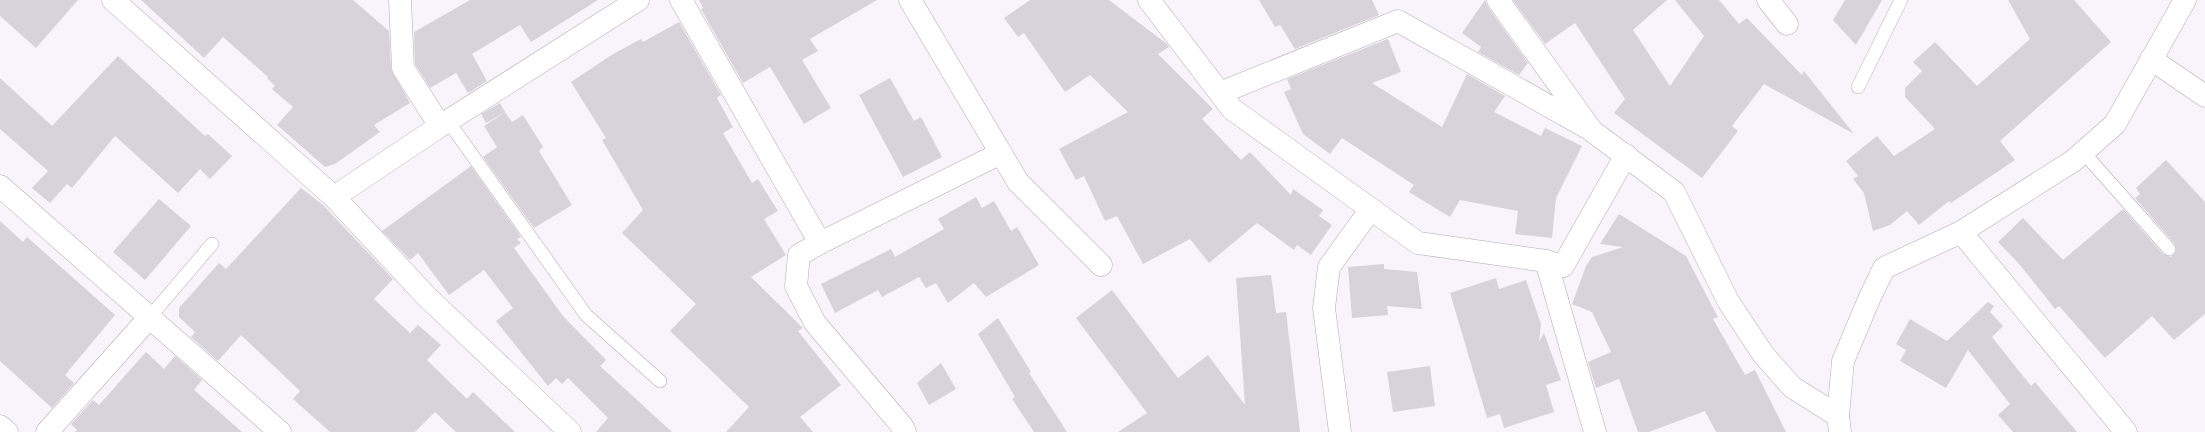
<svg xmlns="http://www.w3.org/2000/svg" width="2205" height="432" font-family="'Asap Condensed',sans-serif">
	<style>
		.building { fill: #d8d3da }
		.lines { fill: none; stroke-linecap: round; stroke-linejoin: round }
		.service-casing { stroke: #b1acb3; stroke-width: 14 }
		.minor-casing { stroke: #b1acb3; stroke-width: 23 }
		.service { stroke: #fff; stroke-width: 13 }
		.minor { stroke: #fff; stroke-width: 22 }
	</style>
	<rect width="100%" height="100%" fill="#f9f4fc"/>
	<g class="building">
		<path d="M0,0h78l-42,48 -36,-32z"/>
		<path d="M141,0h212l36,31 2,38 19,34 -36,22 6,7 -45,32 -10,3 -48,-42 16,-18 -21,-18 3,-3 -8,-8 1,-1 -45,-40 -19,21z"/>
		<path d="M470,0h128l-67,42 -11,-17 -48,29 15,27 -19,12 -12,-20 -26,15 -15,-24 -1,-32z"/>
		<path d="M699,0h178l-67,39 8,12 -16,9 29,48 -27,16 -34,-57 -27,16 -42,-74 2,-1z"/>
		<path d="M1030,0h79l58,44 2,3 -11,7 55,55 -11,10 39,41 9,-8 41,43 2,-6 30,21 -4,6 13,9 -21,30 -14,-10 -3,5 -37,-27 -48,40 -19,-24 -47,25 -26,-48 -12,5 -21,-45 -8,4 -17,-31 69,-37 -38,-37 -25,17 -41,-59 -6,4 -14,-19z"/>
		<path d="M1259,0h113l7,15 -84,34 -15,-24 -5,2z"/>
		<path d="M1485,0l3,7 40,56 -9,12 -41,-23 3,-5 -19,-14z"/>
		<path d="M1513,0h154l-34,30 37,56 34,-50 -29,-36h44l20,24 8,-6 55,57 2,-4 50,63 -90,-50 -32,42 6,5 -36,47 -88,-65 11,-14 -50,-76 -30,21z"/>
		<path d="M1845,0h37l-26,45 -23,-25z"/>
		<path d="M2008,0h66l37,42 -111,99 15,19 -64,43 -2,-2 -30,24 -12,-14 -17,14 -17,6 -9,-38 -11,-14 5,-3 -12,-15 31,-25 17,20 41,-27 -30,-32v-9l17,-17 -9,-9 22,-20 42,44 53,-47z"/>
		<path d="M679,22l42,73 -4,3 16,29 -10,6 29,50 6,-4 20,32 -14,8 22,36 -35,22 52,51 -5,3 43,54 -41,32 13,15h-87l23,-25 -79,-76 26,-27 -74,-71 21,-23 -41,-70 4,-2 -35,-56 42,-28 28,-15 2,3z"/>
		<path d="M1388,39l13,33 -29,11 70,44 25,-53 38,22 -11,16 47,24 4,-8 37,18 -26,52 -4,40 -37,-4 3,-23 -58,-11 -10,17 -41,-25 5,-7 -72,-47 -12,16 -27,-20 -19,-42 7,-3 -4,-10z"/>
		<path d="M118,56l87,80 3,-2 24,22 -22,23 -10,-10 -22,24 -63,-57 -43,52 -5,-4 -17,19 -18,-15 16,-17 -48,-42v-51l52,48z"/>
		<path d="M890,78l24,43 7,-4 21,40 -39,20 -44,-82z"/>
		<path d="M500,103l5,9 -19,11 -5,-9z"/>
		<path d="M505,112l7,10 11,-7 20,32 -4,4 33,54 -38,23 -51,-71 14,-10 -13,-21z"/>
		<path d="M2166,160l39,42v112l-31,26 -22,-24 -47,42 -46,-52 -4,3 -35,-44 -22,-23 25,-24 40,42 60,-51 40,45 8,3 5,-5 -1,-8 -40,-46 5,-4 -4,-6z"/>
		<path d="M471,166l50,71 -4,2 4,4 -7,5 49,68 43,44 -6,6 72,66h-76l12,-14 -40,-40 -6,6 -6,-6 -8,8 -52,-65 17,-13 -29,-38 -35,25 -31,-42 -8,7 -28,-29z"/>
		<path d="M301,188l22,17 70,74 -19,20 36,34 8,-8 23,20 -14,15 40,39 6,-7 42,40h-59l-21,-20 -20,20h-85l-37,-33 7,-8 -59,-56 -23,26 -27,-24 4,-5 -16,-15v-9l40,-45 7,6z"/>
		<path d="M976,197l6,11 12,-7 17,30 6,-4 22,38 -53,32 -12,-14 -26,20 -12,-20 -10,5 -7,-11 -37,20 -4,-7 -43,23 -14,-29 70,-35 4,8 49,-28 -6,-10z"/>
		<path d="M159,199l32,27 -46,54 -32,-28z"/>
		<path d="M1619,214l67,42 32,61 -5,2 32,56 10,-5 31,62h-70l-11,-21 -56,21h-11l-19,-53 -23,9 -8,-26 23,-10 -19,-40 -20,-8 14,-38 6,-9 31,-10 -23,-3z"/>
		<path d="M0,221l23,21 4,-5 88,78 -50,60 9,8 -22,25 -52,-47z"/>
		<path d="M1384,264v5l33,3 5,37 -35,-3 1,9 -36,3 -4,-51z"/>
		<path d="M1271,275l5,38 10,-1 14,120h-182l29,-19 -71,-95 36,-28 66,88 30,-23 37,50 -9,-127z"/>
		<path d="M1496,278l3,11 27,-9 15,44 -2,18 5,-9 17,47 -15,5 8,27 -50,16 -4,-14 -13,4 -37,-125z"/>
		<path d="M1988,302l6,4 -4,6 13,14 -11,11 39,49 4,-4 42,50h-64l-15,-17 12,-11 -42,-54 -22,38 -46,-27 6,-11 -10,-6 14,-25 37,22z"/>
		<path d="M998,318l33,54 -2,1 38,59h-33l-22,-33 3,-2 -37,-63z"/>
		<path d="M146,352l18,17 11,-13 27,24 -8,10 48,42h-167l2,-2 -6,-6 22,-24 6,5z"/>
		<path d="M941,363l15,26 -27,16 -12,-22z"/>
		<path d="M1430,366l5,40 -42,6 -6,-40z"/>
	</g>
	<g class="lines">
		<defs>
			<g id="service">
				<path d="M1858,87l43,-87"/>
				<path d="M448,121l138,194 74,66"/>
				<path d="M2083,152l86,97"/>
				<path d="M149,318l63,-74"/>
			</g>
			<g id="minor">
				<path d="M113,0l221,197 93,100 143,135"/>
				<path d="M400,0l3,68 37,58 198,-126"/>
				<path d="M681,0l139,243 -21,12 -3,31 19,37 87,103 3,6"/>
				<path d="M910,0l108,182 83,83"/>
				<path d="M1149,0l83,109 186,134 128,18 17,5 63,-111"/>
				<path d="M1498,0l94,131 82,61 54,109 35,53 29,33 46,29"/>
				<path d="M1768,0l19,24"/>
				<path d="M2151,59l54,37"/>
				<path d="M1220,93l178,-72 188,106"/>
				<path d="M0,186l280,246"/>
				<path d="M334,197l106,-71"/>
				<path d="M1961,232l165,200"/>
				<path d="M820,243l181,-90"/>
				<path d="M1546,261l49,171"/>
				<path d="M0,426l7,6"/>
				<path d="M47,432l102,-114"/>
				<path d="M1340,432l-16,-124 5,-41 42,-58"/>
				<path d="M1840,432l-2,-16 5,-55 27,-64 14,-29 77,-36 112,-71 42,-37 70,-124"/>
			</g>
		</defs>
		<use href="#service" class="service-casing"/>
		<use href="#minor" class="minor-casing"/>
		<use href="#service" class="service"/>
		<use href="#minor" class="minor"/>
	</g>
</svg>
